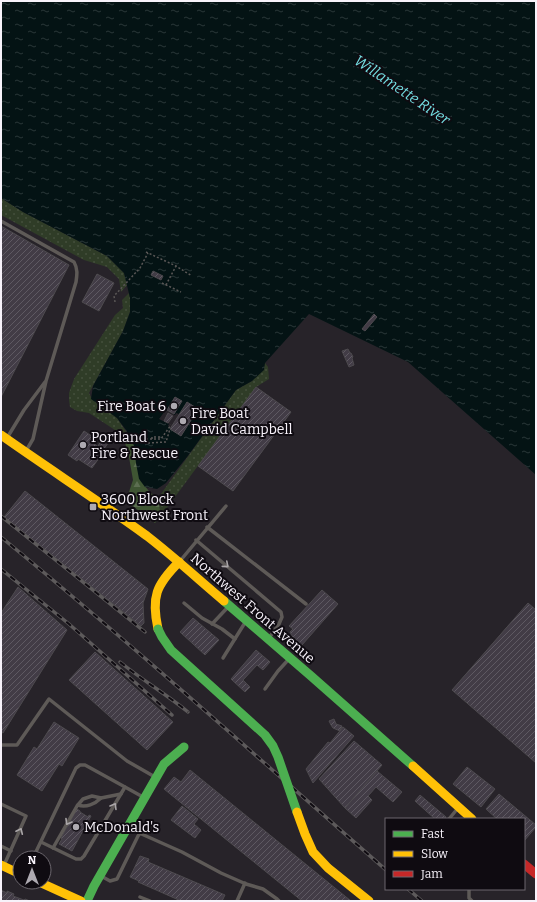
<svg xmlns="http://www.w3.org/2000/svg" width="537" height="902" font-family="Bitter,serif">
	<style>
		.grass { fill: url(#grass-dots) }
		.forest { fill: url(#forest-firs) }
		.water { fill: url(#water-ripples) }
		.pier { fill: #272329 }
		.building { fill: url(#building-hatch); stroke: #4d4a4e }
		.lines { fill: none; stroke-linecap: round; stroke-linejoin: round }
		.path { stroke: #5a5756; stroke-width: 1.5; stroke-dasharray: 2 2; stroke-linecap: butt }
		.lane { stroke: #5e5a57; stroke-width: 3.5 }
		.fast { stroke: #4caf50; stroke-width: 9 }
		.slow { stroke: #ffc107; stroke-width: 9 }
		.jam { stroke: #c62828; stroke-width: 9 }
		.rail-casing { stroke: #5d5a5b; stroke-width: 3.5 }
		.rail { stroke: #0f0b11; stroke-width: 2; stroke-dasharray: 6; stroke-linecap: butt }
		.fast-bridge { stroke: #4caf50; stroke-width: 9 }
		.slow-bridge { stroke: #ffc107; stroke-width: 9 }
		.oneway { stroke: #aaa6a8 }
		.poi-dot { fill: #aeaab1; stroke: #0f0b11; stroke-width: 1.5 }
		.labels { text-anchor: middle; stroke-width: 4; stroke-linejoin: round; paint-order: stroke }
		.poi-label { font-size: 14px; fill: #f7f2fa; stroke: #0f0b11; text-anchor: start }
		.street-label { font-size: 14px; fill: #f7f2fa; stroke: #0f0b11 }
		.water-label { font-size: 15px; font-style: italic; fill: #73dee2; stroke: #0f0b11 }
	</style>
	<defs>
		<pattern id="grass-dots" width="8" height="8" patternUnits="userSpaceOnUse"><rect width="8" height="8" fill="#2f3c27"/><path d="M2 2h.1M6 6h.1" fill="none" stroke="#444f3c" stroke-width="1.8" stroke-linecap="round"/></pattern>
		<pattern id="forest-firs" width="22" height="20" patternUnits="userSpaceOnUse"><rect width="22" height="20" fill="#3f5533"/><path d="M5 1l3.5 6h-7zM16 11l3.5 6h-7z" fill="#5c6e51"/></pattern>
		<pattern id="water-ripples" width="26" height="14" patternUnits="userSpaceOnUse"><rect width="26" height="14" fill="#041314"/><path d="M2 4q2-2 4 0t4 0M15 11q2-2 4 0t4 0" fill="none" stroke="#293637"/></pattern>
		<pattern id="building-hatch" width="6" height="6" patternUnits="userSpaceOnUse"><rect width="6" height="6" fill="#423c46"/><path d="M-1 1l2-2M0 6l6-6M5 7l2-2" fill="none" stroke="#5e5962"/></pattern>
	</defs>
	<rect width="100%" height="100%" fill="#272329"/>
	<g class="grass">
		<path d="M1,198l22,14 84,44 17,17 3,12 -6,7 -2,-13 -12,-12 -23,-7 -83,-45z"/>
		<path d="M129,293l1,5v14l-7,19 -34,62 3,6 25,19 14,21h-7l-6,-7 -29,-19 -12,-2 -7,-4 -1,-7v-7l5,-14 41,-64 8,-7 -1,-8z"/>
		<path d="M265,363l3,4 1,12 -13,8 -95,129 -3,-18 78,-108 16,-9z"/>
	</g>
	<path class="forest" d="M124,439h7c4,7 4,13 5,22 2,15 8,29 22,37l3,18 -6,7 -29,-22 7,-21 -4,-23z"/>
	<path class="water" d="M1,1h535v474l-128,-113 -99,-48 -44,49 -1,7 -12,11 -16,9 -49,67 -21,26 -9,6 -12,-2 -6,-8 -3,-16 -2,-18 -8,-15 -9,-12 -26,-19 2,-13 30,-55 7,-19v-14l-6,-25 -17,-17 -84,-44 -22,-14z"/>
	<path class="pier" d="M167,410l8,5 1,-2 3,1 -8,14 -3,-2 1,-2 -10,-5 6,-8h1z"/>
	<g class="building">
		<path d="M1,226l68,39 -68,132z"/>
		<path d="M153,271l10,5 -2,4 -10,-5z"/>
		<path d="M97,274l17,9 -15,28 -17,-9z"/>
		<path d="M374,314l3,3 -12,14 -3,-2z"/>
		<path d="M348,349l2,4h1l2,4 -1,1 2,7 -5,2 -7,-16z"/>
		<path d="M256,387l35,25 -58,79 -35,-25z"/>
		<path d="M175,397l7,4 -8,13 -7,-4z"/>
		<path d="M187,402l11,7 -17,27 -11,-7z"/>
		<path d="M168,413l5,3 -5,7 -4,-2z"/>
		<path d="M84,431l9,6 -3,4 14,10 -12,17 -14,-9 -1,2 -9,-6z"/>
		<path d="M102,439l6,4 -4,6 -6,-3z"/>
		<path d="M25,491l123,98 -5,14 1,20 -3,3 -137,-109z"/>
		<path d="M18,587l49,43 -64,103 -2,-1v-119z"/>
		<path d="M322,590l16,14 -36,41 -10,-9 -2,-4 3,-3 -4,-3z"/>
		<path d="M528,603l8,7v153l-84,-73z"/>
		<path d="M193,618l26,22 -14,15 -25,-23z"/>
		<path d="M256,650l14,12 -7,8 -6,-5 -14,15 7,7 -5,5 -14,-13z"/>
		<path d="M95,652l78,70 -26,28 -78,-70z"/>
		<path d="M334,719l2,5 6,2 -2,5 -7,-3 -2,-3 -2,-4z"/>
		<path d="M54,722l25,16 -17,28 -3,-2 -17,27 -25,-16 17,-28 3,2z"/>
		<path d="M343,727l11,9 -41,47 -7,-14 22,-27 2,1z"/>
		<path d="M354,741l28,24 -37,43 -26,-29z"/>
		<path d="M467,767l28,22 -14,18 -28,-23z"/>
		<path d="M190,770l161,131h-49l-138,-112 10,-12 7,5z"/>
		<path d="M377,771l25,21 -9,10 -17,-15 -8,9 4,4 -16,18 -11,-10z"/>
		<path d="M499,794l37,31v2l-12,14v-22h-27l-11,-10z"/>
		<path d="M420,795l26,22 -2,2h-9l-20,-18z"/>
		<path d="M182,806l16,13 -4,5 7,6 -6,8 -24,-18z"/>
		<path d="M77,809l3,2v1l8,5 1,-2 2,1 -19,35 -13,-7 3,-5 -1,-1z"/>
		<path d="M140,856l9,3 -1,3 77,33 -3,6h-41l-43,-19 1,-1 -9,-4z"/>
		<path d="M1,890l6,3v-2l7,3 -1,2 11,4 1,-1 5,2h-29z"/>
	</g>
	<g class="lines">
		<g class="path">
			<path d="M146,252l30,14 16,10"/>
			<path d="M162,283l19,9"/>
			<path d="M166,285l10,-19"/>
			<path d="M115,302l-1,-6 26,-28 8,-15"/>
			<path d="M114,439h47l10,-14"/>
			<path d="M152,439v-2h10"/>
			<path d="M148,443l18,-1 4,-13"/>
		</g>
		<g class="lane">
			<path d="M1,221l73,41c4,7 3,13 2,20l-30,99 -13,58 -7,12"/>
			<path d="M7,438l17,-28 21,-28"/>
			<path d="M207,527l99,77"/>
			<path d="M196,540l85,72 1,5 -3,7 -10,14"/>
			<path d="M180,561l46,-55"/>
			<path d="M184,603l18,15 20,11 13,10"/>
			<path d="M212,624l17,-18"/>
			<path d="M223,658l23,-37"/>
			<path d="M265,689l13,-18 11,-12"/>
			<path d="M1,745h16l32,-46 78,62 28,16"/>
			<path d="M125,787l18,10"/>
			<path d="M1,804l25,12 -21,47"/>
			<path d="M78,805c8,3 17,-1 23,-7"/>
			<path d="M449,819l9,-11"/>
			<path d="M128,828l54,24 39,21 25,11 17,5 14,10 2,2"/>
			<path d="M1,846l10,5"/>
			<path d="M53,848l24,-42 6,-7 9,-3 9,2 20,-4"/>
			<path d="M33,858l43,-90 4,-3h5l40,22 -41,69 -3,3h-5l-35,-17"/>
			<path d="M101,876l9,5 7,-2 21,-43 2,-3 13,-9"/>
			<path d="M469,889v9l3,3"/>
			<path d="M140,897l10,4"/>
			<path d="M237,901l8,-18"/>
		</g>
		<g class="fast">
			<path d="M224,601l87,75 102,90"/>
			<path d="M87,901l7,-15 70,-122 20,-17"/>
		</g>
		<g class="slow">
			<path d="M1,435c48,34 98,66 146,101 26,20 51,43 77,65"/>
			<path d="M158,629c-7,-32 -2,-44 21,-67"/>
			<path d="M413,766l59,53"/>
			<path d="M1,865l19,9"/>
			<path d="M39,882l42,19"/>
		</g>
		<path class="jam" d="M524,864l12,10"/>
		<defs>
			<g id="rail">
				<path d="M1,516l144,116"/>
				<path d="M1,537c131,107 257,221 385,333"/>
				<path d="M1,569l68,55 103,91"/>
				<path d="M120,662c22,18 46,32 68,50"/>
				<path d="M408,889l14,12"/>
			</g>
		</defs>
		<use href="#rail" class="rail-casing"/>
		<use href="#rail" class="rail"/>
		<path class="fast-bridge" d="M158,629l4,8 9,13 94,85 8,11 5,11 19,55"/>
		<path class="slow-bridge" d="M297,812l8,22 8,18 15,16 41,33"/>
	</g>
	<defs><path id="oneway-chevron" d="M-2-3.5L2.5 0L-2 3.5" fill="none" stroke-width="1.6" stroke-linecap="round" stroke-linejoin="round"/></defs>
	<g class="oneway">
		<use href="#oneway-chevron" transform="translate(226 565) rotate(41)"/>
		<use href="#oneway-chevron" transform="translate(114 806) rotate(-59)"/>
		<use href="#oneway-chevron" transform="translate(68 822) rotate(120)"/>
		<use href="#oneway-chevron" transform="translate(20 831) rotate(-65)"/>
	</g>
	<g class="poi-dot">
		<circle cx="174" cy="406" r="4"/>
		<circle cx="183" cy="421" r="4"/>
		<circle cx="83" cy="445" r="4"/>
		<rect x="89" y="503" width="8" height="8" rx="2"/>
		<circle cx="76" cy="827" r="4"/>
	</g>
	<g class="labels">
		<g class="poi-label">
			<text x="166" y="411" text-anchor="end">Fire Boat 6</text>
			<text x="191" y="418">Fire Boat<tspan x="191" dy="16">David Campbell</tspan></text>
			<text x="91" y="442">Portland<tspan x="91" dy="16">Fire &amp; Rescue</tspan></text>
			<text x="101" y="504">3600 Block<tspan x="101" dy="16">Northwest Front</tspan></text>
			<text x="84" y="832">McDonald's</text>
		</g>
		<g class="street-label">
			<text transform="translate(253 608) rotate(41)" y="5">Northwest Front Avenue</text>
		</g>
		<g class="water-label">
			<text transform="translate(402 90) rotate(34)" y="5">Willamette River</text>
		</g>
	</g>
	<rect width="537" height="902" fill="none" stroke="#f7f2fa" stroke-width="4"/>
	<rect x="385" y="818" width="140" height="72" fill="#0f0b11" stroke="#6c676e"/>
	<rect x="393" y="831" width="20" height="6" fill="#4caf50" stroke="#6c676e"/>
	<text x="421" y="838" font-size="12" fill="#f7f2fa">Fast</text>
	<rect x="393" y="851" width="20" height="6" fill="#ffc107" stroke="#6c676e"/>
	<text x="421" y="858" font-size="12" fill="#f7f2fa">Slow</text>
	<rect x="393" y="871" width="20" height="6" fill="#c62828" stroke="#6c676e"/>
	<text x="421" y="878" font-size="12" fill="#f7f2fa">Jam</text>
	<g transform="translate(32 870)"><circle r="19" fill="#0f0b11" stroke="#6c676e"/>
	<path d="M0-3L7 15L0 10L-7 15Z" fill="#aeaab1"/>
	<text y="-6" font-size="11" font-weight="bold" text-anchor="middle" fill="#f7f2fa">N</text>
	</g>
</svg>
